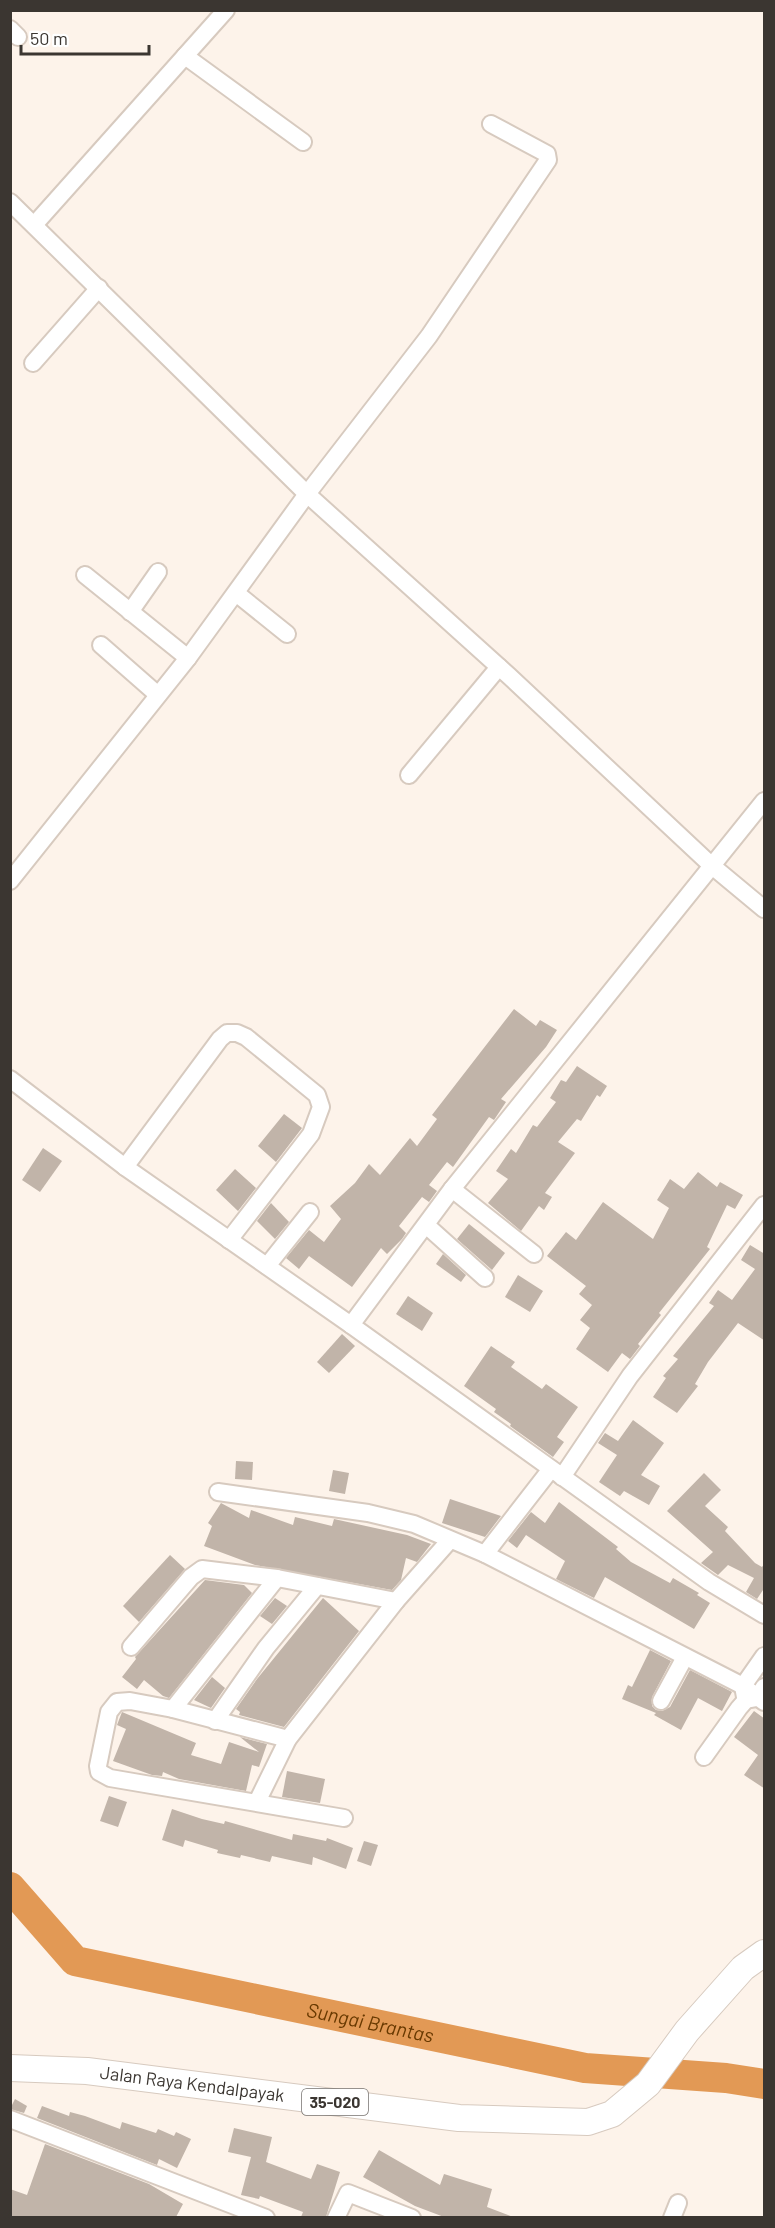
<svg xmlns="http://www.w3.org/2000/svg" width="775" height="2228" font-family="Barlow,sans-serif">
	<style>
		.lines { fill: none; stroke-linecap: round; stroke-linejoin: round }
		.river { stroke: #e29955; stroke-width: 30 }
		.building { fill: #c1b4a9 }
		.minor-casing { stroke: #d7cabf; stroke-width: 20 }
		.primary-casing { stroke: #d7cabf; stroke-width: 28 }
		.minor { stroke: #fff; stroke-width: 16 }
		.primary { stroke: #fff; stroke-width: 26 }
		.labels { text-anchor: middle; stroke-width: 6; stroke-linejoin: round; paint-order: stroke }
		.shield { fill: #fff; stroke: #76726f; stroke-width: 1.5 }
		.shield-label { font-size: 16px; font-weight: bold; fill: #3b3631 }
		.street-label { font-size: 18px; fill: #3b3631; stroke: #fff }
		.water-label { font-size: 20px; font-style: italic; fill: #683900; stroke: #fff }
	</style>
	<rect width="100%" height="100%" fill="#fdf3ea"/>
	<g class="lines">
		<path class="river" id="s1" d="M10,1887l65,74 510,107 141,10 38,6"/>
	</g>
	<g class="building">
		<path d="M514,1009l22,17 4,-6 17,10 -11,17 -45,52 5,3 -12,18 -5,-3 -36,50 -6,-5 -18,23 8,6 -8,11 -7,-5 -23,29 7,7 -4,6 -15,15 -6,-6 -29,39 -43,-31 -10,13 -13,-11 23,-28 15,12 17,-23 -11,-13 25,-23 14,-19 11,11 30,-37 7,8 20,-27 -5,-4z"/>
		<path d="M577,1066l30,20 -7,11 -3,-2 -16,26 -4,-2 -19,23 17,11 -30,40 7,4 -8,13 -5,-4 -18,25 -33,-28 20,-24 -12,-8 15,-22 5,4 17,-28 4,2 19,-25 -6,-4 11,-18 5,2z"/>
		<path d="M284,1114l18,14 -26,34 -18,-16z"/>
		<path d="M43,1148l19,13 -22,31 -18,-12z"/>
		<path d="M235,1169l21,19 -18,23 -22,-21z"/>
		<path d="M698,1172l19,15 3,-5 23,13 -8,14 -8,-4 -20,42 3,2 -51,64 2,2 -23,29 2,2 -10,13 -8,-6 -14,19 -32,-23 14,-21 -10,-8 12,-15 -13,-11 7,-8 -39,-30 19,-24 10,8 27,-38 50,37 16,-31 -12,-8 13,-21 14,10z"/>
		<path d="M271,1203l18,19 -14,17 -18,-18z"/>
		<path d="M469,1224l36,29 -13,17 -35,-31z"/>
		<path d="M750,1245l15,9v87l-27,-18 -30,39 -13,22 3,2 -21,27 -24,-16 13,-19 -3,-2 15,-17 -5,-3 41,-50 -5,-3 9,-13 14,10 23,-31 -14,-9z"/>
		<path d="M443,1254l23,21 -5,7 -25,-18z"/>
		<path d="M518,1275l25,16 -13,21 -25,-15z"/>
		<path d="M408,1296l25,17 -11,18 -26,-17z"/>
		<path d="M342,1334l13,12 -26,27 -12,-11z"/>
		<path d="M491,1346l24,16 -4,5 31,22 4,-5 32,23 -21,30 7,5 -11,15 -43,-31 1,-2 -17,-12 2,-3 -32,-23z"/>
		<path d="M633,1420l31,23 -23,32 19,11 -11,19 -25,-14 -4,5 -21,-14 18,-27 -19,-12 7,-10 13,8z"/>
		<path d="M236,1461l17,1 -1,18 -17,-1z"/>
		<path d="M333,1470l16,3 -4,21 -16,-3z"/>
		<path d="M704,1473l17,17 -16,16 23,21 -3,4 30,32 7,4 3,-4v24l-8,12 -11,-7 8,-14 -26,-13 -10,10 -17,-12 12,-11 -46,-41z"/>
		<path d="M450,1499l51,17 -16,21 -43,-14z"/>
		<path d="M559,1502l59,45 -2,2 15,13 39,21 3,-5 26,15 -2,2 13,8 -16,26 -89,-52 -11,21 -38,-19 9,-18 -39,-26 -9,13 -9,-7 23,-29 14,11z"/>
		<path d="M221,1503l28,15 2,-8 42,15 2,-8 37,9 2,-7 73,16 24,9 -14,18 -11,-4 -5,22 -9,10 -137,-25 -51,-19 8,-20 -4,-3z"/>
		<path d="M170,1555l15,14 -46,53 -16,-16z"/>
		<path d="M205,1580l39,5 8,8 -83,105 -6,-2 -19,-16 -7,9 -15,-12 14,-18 -1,-2z"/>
		<path d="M275,1598l12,8 -15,18 -12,-8z"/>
		<path d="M323,1598l36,33 -75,96 -45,-12 1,-3 -4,-3 21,-30z"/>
		<path d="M650,1650l21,11 -19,36v9l4,4 6,1 8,-4 20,-37 42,22 -10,19 -24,-13 -17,32 -27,-15 2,-2 -34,-14 6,-14 4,2z"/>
		<path d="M212,1677l13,11 -14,20 -17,-8z"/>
		<path d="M754,1711l11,8v70l-21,-14 14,-20 -24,-18z"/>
		<path d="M122,1712l74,31 -5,12 30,9 8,-22 30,10 -19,-15 27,7 -8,23 -7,-2 -6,26 -67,-12 -16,-7 -1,4 -10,-1 -39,-14 13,-32 -9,-4z"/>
		<path d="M287,1771l38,8 -5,24 -38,-6z"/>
		<path d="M109,1796l18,6 -9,25 -18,-6z"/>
		<path d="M172,1809l30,10 22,5 1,-3 67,19 1,-6 33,7 1,-3 26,10 -7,21 -33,-12 -1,8 -40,-9 -2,6 -29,-7 -1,3 -23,-5 1,-3 -33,-10 -2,7 -21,-7z"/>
		<path d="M364,1841l14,4 -7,21 -14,-5z"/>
		<path d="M15,2099l12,7 -3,7 -14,-4z"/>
		<path d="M42,2106l27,10 1,-4 15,4 35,13 2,-7 34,11 2,-4 16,7 2,-4 15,7 -14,29 -18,-9 -2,6 -120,-47z"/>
		<path d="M234,2128l38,9 -6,25 45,17 6,-15 23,8 -14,45h-25l2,-5 -43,-16 -1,3 -18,-4 10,-38 -23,-5z"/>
		<path d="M45,2144l104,40 34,20 -7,13h-166v-28l17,6z"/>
		<path d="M379,2150l61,35 4,-11 48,15 -5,18 26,10h-69l-29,-11 -52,-29z"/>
	</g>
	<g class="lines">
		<defs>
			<g id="minor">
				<path d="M10,29l8,8"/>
				<path d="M185,56l118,86"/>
				<path d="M10,202l297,292 201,181 203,190 53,44"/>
				<path d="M34,225l192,-215"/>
				<path d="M33,363l66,-75"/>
				<path d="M85,575l103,83"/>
				<path d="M236,593l51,41"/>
				<path d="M130,612l28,-40"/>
				<path d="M101,645l57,50"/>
				<path d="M409,775l90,-108"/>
				<path d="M10,881l178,-223 119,-164 122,-158 119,-176 -1,-6 -56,-30"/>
				<path d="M10,1079l115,88 226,158 358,257 55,33"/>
				<path d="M125,1167l95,-128 7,-6h10l9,4 71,58 4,12 -10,27 -82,106"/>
				<path d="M452,1189l82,65"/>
				<path d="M426,1225l59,53"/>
				<path d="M267,1266l43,-54"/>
				<path d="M351,1325l101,-136 312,-388"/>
				<path d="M562,1477l68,-101 134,-171"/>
				<path d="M218,1492l150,21 46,11 71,30 258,132 21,16"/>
				<path d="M485,1554l66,-85"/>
				<path d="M131,1647l60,-70 11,-8 75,9 119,23"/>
				<path d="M745,1697l-2,-11 21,-30"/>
				<path d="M661,1701l24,-44"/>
				<path d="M173,1709l104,-131"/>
				<path d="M215,1721l51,-73 51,-62"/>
				<path d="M288,1739l-115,-30 -43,-8 -13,1 -8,10 -11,54 1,6 11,6 234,40"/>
				<path d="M704,1757l35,-49 7,-8 11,-2 7,-11"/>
				<path d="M257,1802l31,-63 108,-138 54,-61"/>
				<path d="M10,2119l256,99"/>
				<path d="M336,2218l12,-25 64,25"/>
				<path d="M672,2218l6,-15"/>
			</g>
			<g id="primary">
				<path id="s2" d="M10,2068l77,3 372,47 129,4 24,-8 36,-30 39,-53 56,-63 21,-15"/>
			</g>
		</defs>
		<use href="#minor" class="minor-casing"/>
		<use href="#primary" class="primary-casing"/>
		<use href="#minor" class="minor"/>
		<use href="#primary" class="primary"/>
	</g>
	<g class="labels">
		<rect class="shield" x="302" y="2089" width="66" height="26" rx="4.5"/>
		<g class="shield-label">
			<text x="335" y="2108">35-020</text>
		</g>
		<g class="street-label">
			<text dy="6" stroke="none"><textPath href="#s2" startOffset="183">Jalan Raya Kendalpayak</textPath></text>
		</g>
		<g class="water-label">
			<text dy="7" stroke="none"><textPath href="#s1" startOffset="400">Sungai Brantas</textPath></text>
		</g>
	</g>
	<rect width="775" height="2228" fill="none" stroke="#3b3631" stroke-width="24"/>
	<path d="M21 45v9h128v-9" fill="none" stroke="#3b3631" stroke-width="3"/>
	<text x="30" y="45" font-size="18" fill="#3b3631" stroke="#ffffff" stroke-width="4.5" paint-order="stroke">50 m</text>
</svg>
